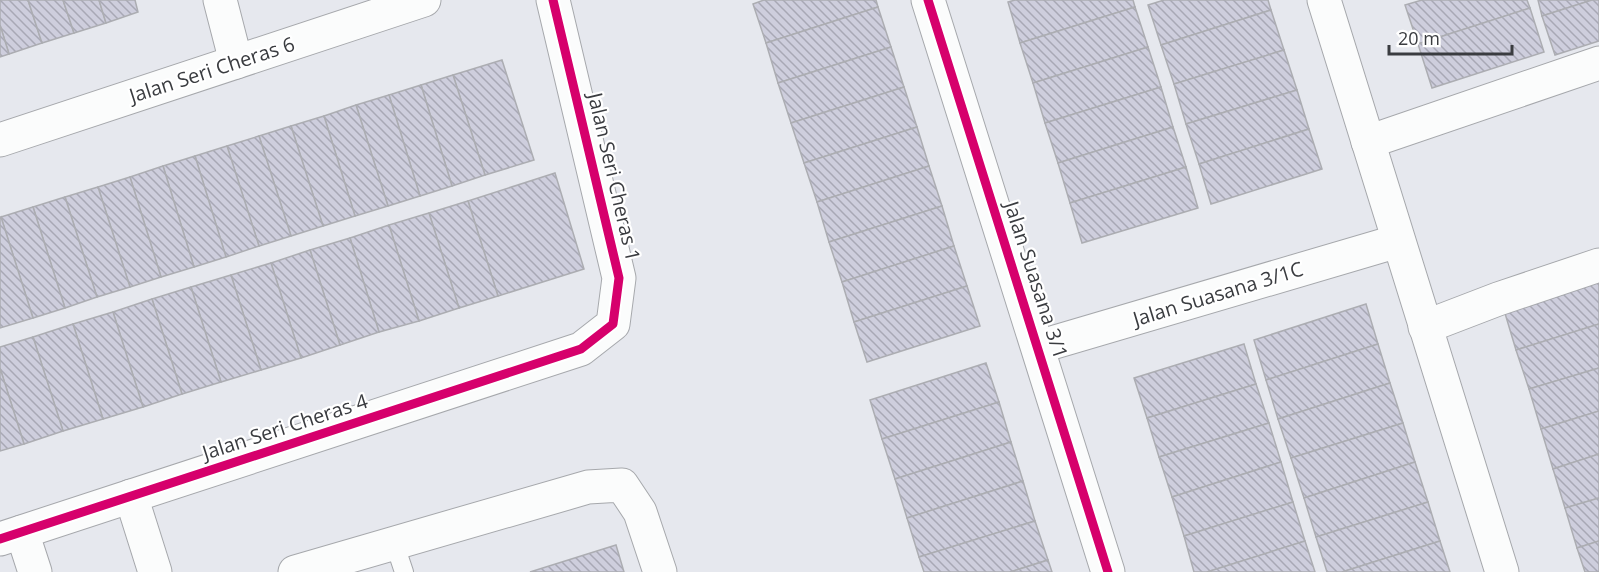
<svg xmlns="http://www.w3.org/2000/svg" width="1599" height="572" font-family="'Open Sans',sans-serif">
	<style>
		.building { fill: url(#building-back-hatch); stroke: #acadb2; stroke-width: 1.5 }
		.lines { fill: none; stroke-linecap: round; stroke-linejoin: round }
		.lane-casing { stroke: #a6a8ac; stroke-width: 20 }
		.street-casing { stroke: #a6a8ac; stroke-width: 35 }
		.lane { stroke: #fbfcfc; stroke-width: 18 }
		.street { stroke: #fbfcfc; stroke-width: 33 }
		.cycleway-casing { stroke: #fff; stroke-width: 13 }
		.cycleway { stroke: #d6006c; stroke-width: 9 }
		.labels { text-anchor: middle; stroke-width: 4.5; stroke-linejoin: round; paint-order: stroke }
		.street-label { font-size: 20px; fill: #3a3c40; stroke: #fff }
	</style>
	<defs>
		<pattern id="building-back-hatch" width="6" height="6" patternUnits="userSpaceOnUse" patternTransform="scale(1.5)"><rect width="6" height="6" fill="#cecedd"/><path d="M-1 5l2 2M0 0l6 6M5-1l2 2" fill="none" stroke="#a8a8b5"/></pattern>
	</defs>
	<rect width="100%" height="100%" fill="#e6e8ee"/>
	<g class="building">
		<path d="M0,0h28l14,43 -33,11 -9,-29z"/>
		<path d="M28,0h35l11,33 -32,10z"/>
		<path d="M63,0h36l7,23 -32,10z"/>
		<path d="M99,0h36l3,12 -32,11z"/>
		<path d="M764,0h112l2,7 -112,36 -13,-39z"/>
		<path d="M1015,0h118l2,7 -115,36 -12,-41z"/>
		<path d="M1164,0h104l3,10 -110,35 -13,-40z"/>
		<path d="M1422,0h105l3,8 -112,36 -13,-39z"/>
		<path d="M1538,0h54l-50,16z"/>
		<path d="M1592,0h7v41l-44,14 -13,-39z"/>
		<path d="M878,7l13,40 -113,36 -12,-40z"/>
		<path d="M1135,7l13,40 -115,36 -13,-40z"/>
		<path d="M1530,8l14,44 -112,36 -14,-44z"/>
		<path d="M1271,10l13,40 -110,34 -13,-39z"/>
		<path d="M0,25l9,29 -9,3z"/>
		<path d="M891,47l13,40 -113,36 -13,-40z"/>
		<path d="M1148,47l13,40 -116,36 -12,-40z"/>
		<path d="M1284,50l13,40 -111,34 -12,-40z"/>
		<path d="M502,60l32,100 -49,15 -32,-100z"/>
		<path d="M453,75l32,100 -33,11 -31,-101z"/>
		<path d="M421,85l31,101 -32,10 -31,-101z"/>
		<path d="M904,87l13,40 -113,36 -13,-40z"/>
		<path d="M1161,87l12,40 -115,36 -13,-40z"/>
		<path d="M1297,90l12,39 -110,35 -13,-40z"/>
		<path d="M389,95l31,101 -32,10 -32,-101z"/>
		<path d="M356,105l32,101 -33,10 -31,-100z"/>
		<path d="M324,116l31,100 -32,10 -32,-100z"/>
		<path d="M291,126l32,100 -32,10 -32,-100z"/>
		<path d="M917,127l12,39 -112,36 -13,-39z"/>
		<path d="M1173,127l13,40 -116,36 -12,-40z"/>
		<path d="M1309,129l13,40 -111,35 -12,-40z"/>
		<path d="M259,136l32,100 -32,10 -32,-100z"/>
		<path d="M227,146l32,100 -33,11 -31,-101z"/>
		<path d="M195,156l31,101 -32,10 -31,-101z"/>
		<path d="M163,166l31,101 -33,10 -31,-100z"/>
		<path d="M929,166l13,40 -113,36 -12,-40z"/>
		<path d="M1186,167l12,41 -116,35 -12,-40z"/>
		<path d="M555,173l29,96 -86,27 -30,-95z"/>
		<path d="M130,177l31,100 -31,10 -32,-100z"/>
		<path d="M98,187l32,100 -33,10 -32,-100z"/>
		<path d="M65,197l32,100 -32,11 -32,-101z"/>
		<path d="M468,201l30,95 -39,12 -30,-95z"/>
		<path d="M942,206l12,40 -112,36 -13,-40z"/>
		<path d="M33,207l32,101 -32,10 -32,-101z"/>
		<path d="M429,213l30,95 -40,13 -30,-96z"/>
		<path d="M1,217l32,101 -33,10v-110z"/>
		<path d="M389,225l30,96 -40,11 -29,-94z"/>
		<path d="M350,238l29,94 -39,13 -30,-95z"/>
		<path d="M954,246l13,40 -113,36 -12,-40z"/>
		<path d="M310,250l30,95 -39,13 -30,-95z"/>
		<path d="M271,263l30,95 -40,12 -30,-95z"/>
		<path d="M231,275l30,95 -40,12 -30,-95z"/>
		<path d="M1599,281v43l-83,26 -12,-40z"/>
		<path d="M967,286l13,40 -113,36 -13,-40z"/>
		<path d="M191,287l30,95 -39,12 -30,-95z"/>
		<path d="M152,299l30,95 -39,13 -30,-95z"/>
		<path d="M1366,304l12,40 -112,36 -12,-40z"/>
		<path d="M113,312l30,95 -40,12 -30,-95z"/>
		<path d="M73,324l30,95 -40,12 -30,-94z"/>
		<path d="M1599,324v44l-70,21 -13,-39z"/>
		<path d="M33,337l30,94 -39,13 -24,-76v-21z"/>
		<path d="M1244,344l12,40 -109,34 -13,-40z"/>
		<path d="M1378,344l12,39 -112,36 -12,-39z"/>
		<path d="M986,363l13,39 -117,37 -12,-39z"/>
		<path d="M0,368l24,76 -24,7z"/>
		<path d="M1599,368v43l-58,18 -12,-40z"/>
		<path d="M1390,383l13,40 -112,35 -13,-39z"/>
		<path d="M1256,384l13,39 -110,34 -12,-39z"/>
		<path d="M999,402l12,40 -116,37 -13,-40z"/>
		<path d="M1599,411v43l-46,15 -12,-40z"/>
		<path d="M1269,423l12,39 -109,35 -13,-40z"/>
		<path d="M1403,423l12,39 -111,36 -13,-40z"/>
		<path d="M1011,442l12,39 -116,37 -12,-39z"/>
		<path d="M1599,454v44l-34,10 -12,-39z"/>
		<path d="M1281,462l12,40 -109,34 -12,-39z"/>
		<path d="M1415,462l13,40 -112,35 -12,-39z"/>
		<path d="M1023,481l12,40 -116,36 -12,-39z"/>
		<path d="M1599,498v43l-22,7 -12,-40z"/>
		<path d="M1293,502l12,39 -98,31h-13l-10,-36z"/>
		<path d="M1428,502l12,39 -98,31h-15l-11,-35z"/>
		<path d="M1035,521l13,39 -38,12h-86l-5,-15z"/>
		<path d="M1305,541l10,31h-108z"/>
		<path d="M1440,541l10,31h-108z"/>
		<path d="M1599,541v31h-14l-8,-24z"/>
		<path d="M616,545l8,27h-94z"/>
		<path d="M1048,560l4,12h-42z"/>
	</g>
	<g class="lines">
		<defs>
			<path id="lane" d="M394,542l10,30"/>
			<g id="street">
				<path d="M220,0l16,62"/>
				<path d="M928,0l180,572"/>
				<path d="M1324,0l178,572"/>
				<path d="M0,140l424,-140"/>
				<path d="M1368,142l231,-79"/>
				<path d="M1425,327l73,-28 101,-34"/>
				<path d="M1038,347l360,-106"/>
				<path d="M131,496l24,76"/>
				<path d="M22,532l13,40"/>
				<path d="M0,539l581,-190 32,-25 6,-46 -66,-278"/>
				<path d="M295,572l293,-85 34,-2 18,27 20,60"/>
			</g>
		</defs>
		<use href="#lane" class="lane-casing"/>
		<use href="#street" class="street-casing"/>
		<use href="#lane" class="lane"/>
		<use href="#street" class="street"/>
		<defs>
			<g id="cycleway">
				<path d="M928,0l180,572"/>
				<path d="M0,539l581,-190 32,-25 6,-46 -66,-278"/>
			</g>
		</defs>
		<use href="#cycleway" class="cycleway-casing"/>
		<use href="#cycleway" class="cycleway"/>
	</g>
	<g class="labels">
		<g class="street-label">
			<text transform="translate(212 70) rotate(-18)" y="7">Jalan Seri Cheras 6</text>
			<text transform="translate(614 177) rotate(77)" y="7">Jalan Seri Cheras 1</text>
			<text transform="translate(1036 280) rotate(72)" y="7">Jalan Suasana 3/1</text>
			<text transform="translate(1218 294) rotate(-17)" y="7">Jalan Suasana 3/1C</text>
			<text transform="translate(285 427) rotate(-18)" y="7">Jalan Seri Cheras 4</text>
		</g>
	</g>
	<path d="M1389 45v9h123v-9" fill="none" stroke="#3a3c40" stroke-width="3"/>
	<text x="1398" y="45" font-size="18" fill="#3a3c40" stroke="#ffffff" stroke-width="4.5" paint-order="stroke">20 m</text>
</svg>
